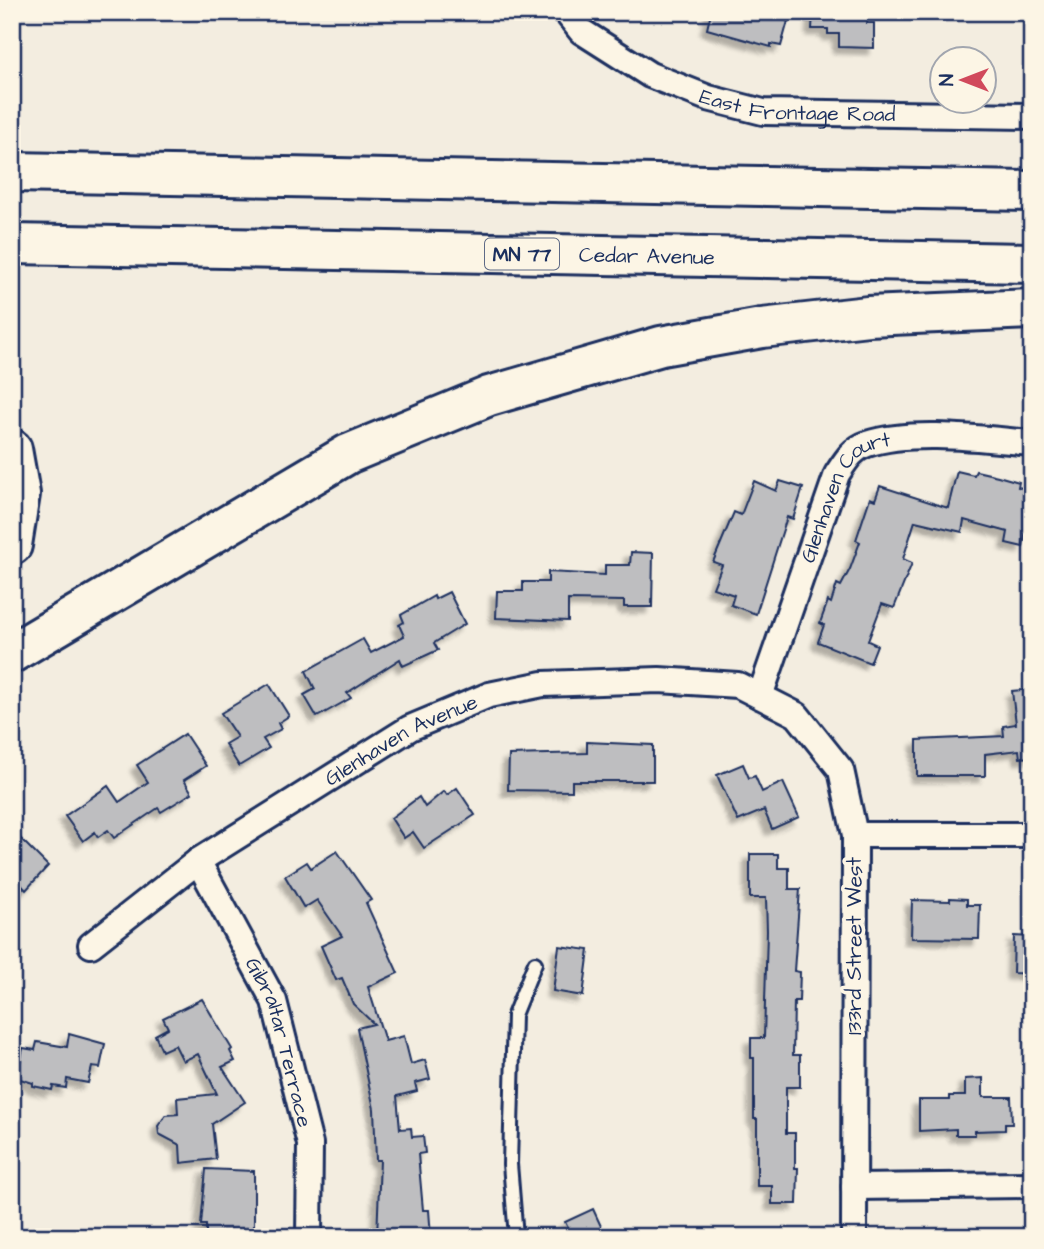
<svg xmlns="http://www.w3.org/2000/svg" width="1044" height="1249" font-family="'Architects Daughter',sans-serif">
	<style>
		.building { fill: #bebec0; stroke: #1b2f5e; stroke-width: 2; filter: url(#shadow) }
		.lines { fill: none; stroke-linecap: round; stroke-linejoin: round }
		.service-casing { stroke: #1b2f5e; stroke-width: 18 }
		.minor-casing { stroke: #1b2f5e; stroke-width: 30 }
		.motorway-casing { stroke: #1b2f5e; stroke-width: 44 }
		.service { stroke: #fcf5e5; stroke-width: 12 }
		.minor { stroke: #fcf5e5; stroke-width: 24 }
		.motorway { stroke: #fcf5e5; stroke-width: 38 }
		.labels { text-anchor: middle; stroke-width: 7; stroke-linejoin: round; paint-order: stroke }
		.shield { fill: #fcf5e5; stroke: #5e6a86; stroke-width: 2 }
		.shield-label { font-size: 19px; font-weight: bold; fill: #1b2f5e }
		.street-label { font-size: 21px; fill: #1b2f5e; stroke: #fcf5e5 }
	</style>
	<defs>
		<filter id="shadow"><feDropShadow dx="-6" dy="6" stdDeviation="2" flood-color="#0004"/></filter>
	</defs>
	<rect width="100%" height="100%" fill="#f3ede0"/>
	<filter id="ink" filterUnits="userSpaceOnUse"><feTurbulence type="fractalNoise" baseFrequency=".0143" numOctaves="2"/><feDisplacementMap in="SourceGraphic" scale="14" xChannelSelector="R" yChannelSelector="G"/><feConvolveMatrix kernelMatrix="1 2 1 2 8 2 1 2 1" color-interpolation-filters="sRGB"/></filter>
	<g filter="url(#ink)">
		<g class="building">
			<path d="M711,12h40l37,9 -7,25 -10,-2v3l-64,-18z"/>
			<path d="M813,12h54v11h7v25l-35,-1v-13h-11v-5h-16z"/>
			<path d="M957,471l17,4 2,-4 22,5 21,6 -1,5 14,3 -9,57 -17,-4 2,-11 -44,-12 -2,12 -47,-11 -12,38 9,4 -18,45 -12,-4 -14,37 9,4 -7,18 -52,-21 6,-17 -4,-2 8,-22 3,2 6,-19 4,2 9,-17 10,-27 -4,-2 14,-42 5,2 5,-14 68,22z"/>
			<path d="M754,481l22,10 4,-10 23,7 -10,31 -6,-2 -31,97 -25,-9 3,-10 -21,-7 9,-23 -9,-3 21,-50 7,3z"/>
			<path d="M631,552l22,1 -1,54h-28v-6l-56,-1v21l-72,-3 1,-27h26v-9h25v-10l57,3v-10h25z"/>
			<path d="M449,592l16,32 -31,19 4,7 -35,16 -3,-7 -53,34 4,5 -34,19 -13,-22 11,-6 -9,-18 57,-32 8,14 33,-17 -5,-11 5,-3 -3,-7 33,-19 1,3z"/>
			<path d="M269,684l20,32 -11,7 3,6 -18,10 6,9 -30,18 -14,-22 12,-7 -16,-24z"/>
			<path d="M1032,689v68l-12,1 -1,-8 -34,4v22h-68v-36l87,-4 -1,-10 13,-2 -4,-33z"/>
			<path d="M185,734l21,32 -22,14 8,13 -31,19 -3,-4 -44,30 -6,-8 -10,7 -3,-5 -12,9 -18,-25 43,-30 11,16 29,-20 -11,-17z"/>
			<path d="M587,742l66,3v36h-81v10l-64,-1 1,-35 78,-2z"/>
			<path d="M743,764l6,14 6,-2 7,16 21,-10 16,35 -27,12 -8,-19 -26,11 -21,-46z"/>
			<path d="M457,788l18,27 -51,33 -11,-16 -9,6 -13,-20 28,-21 6,10 19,-16 3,4z"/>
			<path d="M12,830l36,36 -22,24 -14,-15z"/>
			<path d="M337,851l34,49 -5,3 32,70 -30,14 17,54 19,-5 7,28 14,-4 5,19 -15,4 2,8 -20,5 3,33 11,-1 1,9 11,-1 2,17 -7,1 5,56h6l2,27h-54l3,-77h-4l-2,-51 -17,-81 17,-4 -21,-20 -11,-26 -6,2 -15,-34 21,-10 -25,-36 -13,8 -19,-32 22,-14 4,6z"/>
			<path d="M750,854h28v14h11v21h11l-6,82 6,1 -1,29h-5l-1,54h7v32h-14v46h9v35h3l-1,36h-25v-18h-15v-67h-3v-61h-3v-20h13l3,-107 -1,-33h-16z"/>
			<path d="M950,898l17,1v6h13l-1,34 -68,-1 1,-38 38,1z"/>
			<path d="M1014,936l18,1v37l-19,-1z"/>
			<path d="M559,946l30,4 -6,46 -30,-5z"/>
			<path d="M202,999l30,50 -2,2 5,10 -13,6 23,35 -33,22 4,35 -35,4 -1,-18 -21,-11 -1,-8 8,-11 12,-1 -1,-16 40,-4 -19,-40 -15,7 -8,-16 -13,6 -7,-16 13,-7 -5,-10z"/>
			<path d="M69,1034l36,10 -5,24 -8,-1 -4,16 -21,-4 -1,9 -13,-2 -1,4 -19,-4v-3l-16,-5 6,-30 12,2 2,-8 30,5z"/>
			<path d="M983,1078v19h28l1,27h-7v6l-30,1v4h-19v-6l-37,2v-31h30v-4h16v-17z"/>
			<path d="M206,1169l48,2v66h-48v-12h-5z"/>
			<path d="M593,1209l13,28h-34l-7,-15z"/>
		</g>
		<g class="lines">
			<defs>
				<path id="service" d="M516,1237l-6,-73 4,-149 21,-52"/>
				<g id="minor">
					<path id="s1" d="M566,12l15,19 69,44 58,23 55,14 269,4"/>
					<path id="s2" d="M760,696l77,-222c8,-12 15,-25 30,-30 45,-15 118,-5 165,-1"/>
					<path d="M855,835h177"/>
					<path id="s3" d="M198,861l76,140 36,143 -1,93"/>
					<path id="s4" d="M91,945l107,-84 212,-133 79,-33 54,-11 116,-4 79,5 59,30 44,55 14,65 -1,402"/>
					<path d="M854,1187l178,-2"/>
				</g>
				<g id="motorway">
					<path d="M12,172l1020,19"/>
					<path id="s5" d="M12,244l1020,19"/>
					<path d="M12,449l8,45 -8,51"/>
					<path d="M12,653l336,-199 141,-58 172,-50 101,-18 106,-12 164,-7"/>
				</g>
			</defs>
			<use href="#service" class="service-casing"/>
			<use href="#minor" class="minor-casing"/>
			<use href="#motorway" class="motorway-casing"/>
			<use href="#service" class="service"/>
			<use href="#minor" class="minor"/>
			<use href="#motorway" class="motorway"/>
		</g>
	</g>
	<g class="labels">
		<rect class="shield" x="485" y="238.5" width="74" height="31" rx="5"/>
		<g class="shield-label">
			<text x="522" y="261">MN 77</text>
		</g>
		<g class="street-label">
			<text dy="7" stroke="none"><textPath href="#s1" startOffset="259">East Frontage Road</textPath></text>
			<text dy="7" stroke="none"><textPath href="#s5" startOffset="635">Cedar Avenue</textPath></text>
			<text dy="7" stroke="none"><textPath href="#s2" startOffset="222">Glenhaven Court</textPath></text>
			<text dy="7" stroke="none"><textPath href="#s4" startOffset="373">Glenhaven Avenue</textPath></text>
			<text transform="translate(854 946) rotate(-90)" y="7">133rd Street West</text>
			<text dy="7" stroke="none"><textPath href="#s3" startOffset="200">Gibraltar Terrace</textPath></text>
		</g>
	</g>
	<rect width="1044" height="1249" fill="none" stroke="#fcf5e5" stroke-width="42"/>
	<rect x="21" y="21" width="1002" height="1207" fill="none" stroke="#1b2f5e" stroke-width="2.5" filter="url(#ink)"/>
	<g transform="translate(963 80) rotate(270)"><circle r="33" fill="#fcf5e5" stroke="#a2a6af" stroke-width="2"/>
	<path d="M0-5L12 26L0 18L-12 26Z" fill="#d1495b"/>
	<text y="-10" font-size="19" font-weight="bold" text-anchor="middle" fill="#1b2f5e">N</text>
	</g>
</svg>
